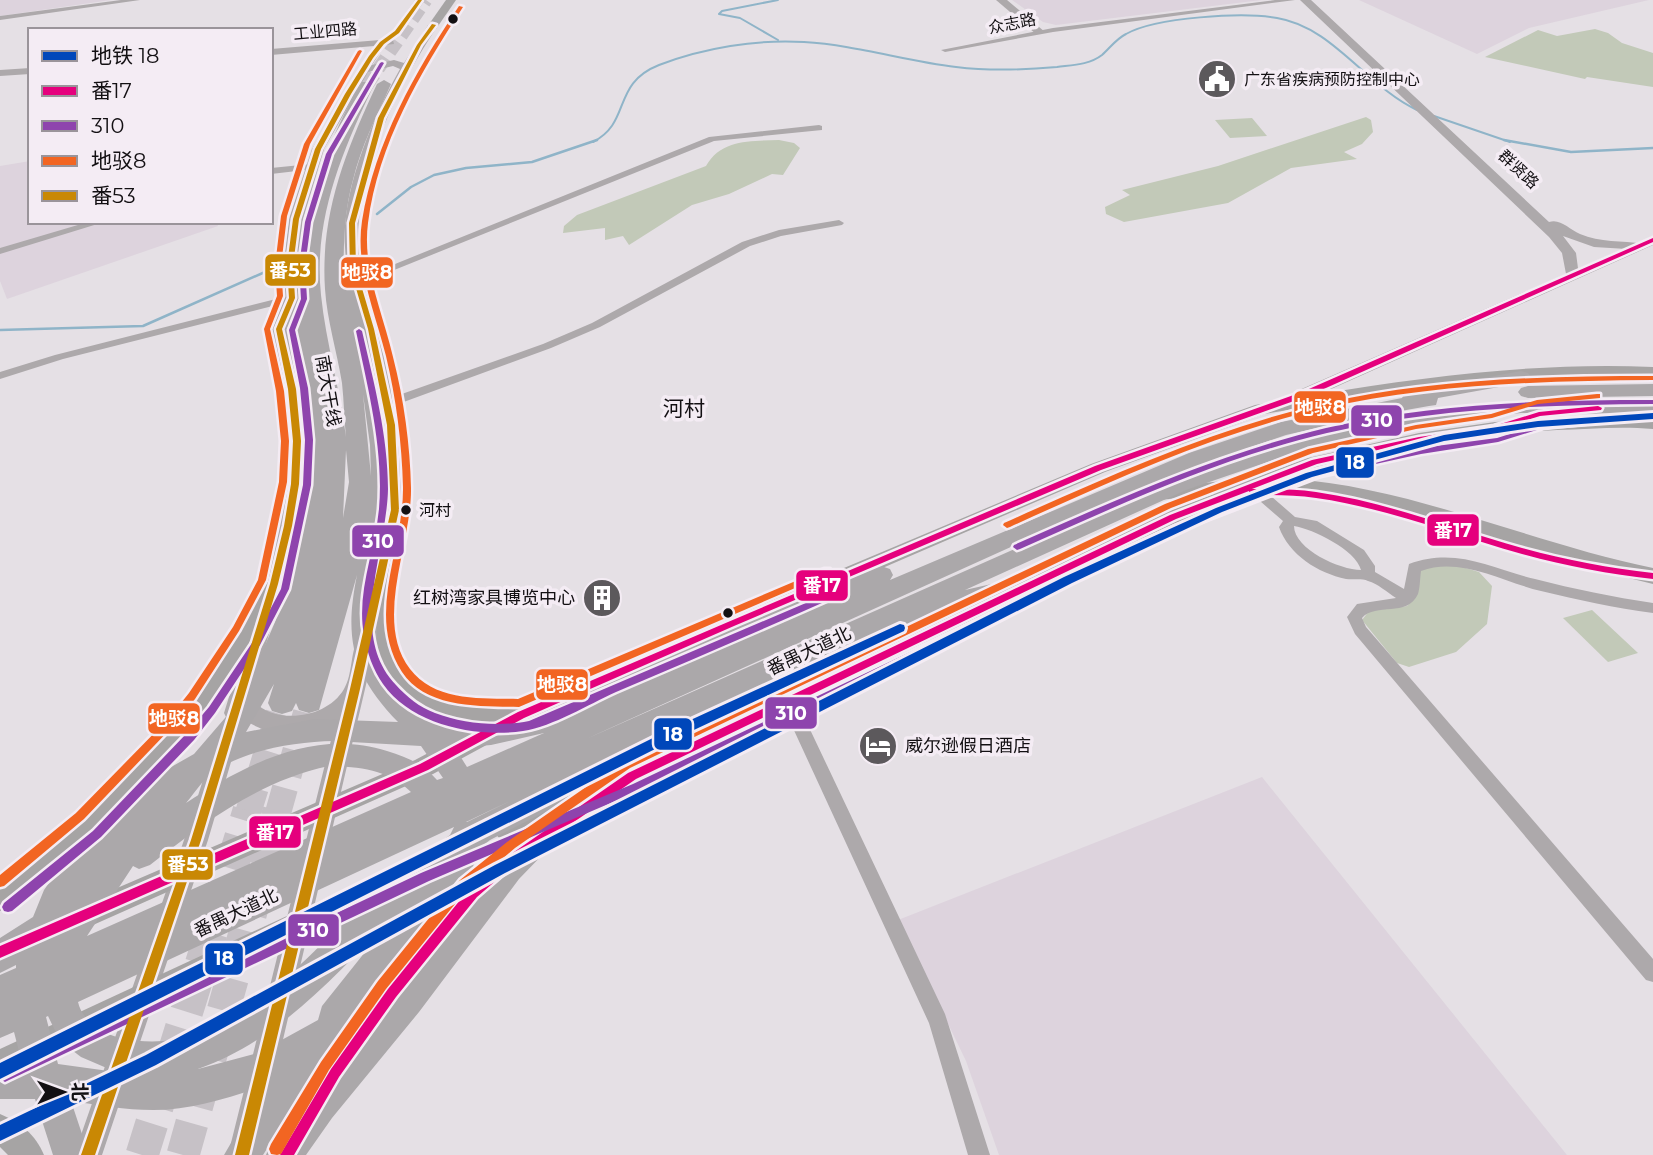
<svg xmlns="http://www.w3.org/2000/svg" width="1653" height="1155" font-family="Montserrat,'Noto Sans SC',sans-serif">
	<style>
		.built { fill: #ddd3dd }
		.green { fill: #c2c9b8 }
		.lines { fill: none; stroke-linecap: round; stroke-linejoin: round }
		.stream-far1 { stroke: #8fb4c8; stroke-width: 2 }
		.stream { stroke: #8fb4c8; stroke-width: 2.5 }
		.highway-tunnel-far2 { stroke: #c6c1c6; stroke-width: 13; stroke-dasharray: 13 7; stroke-linecap: butt }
		.highway-tunnel-far1 { stroke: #c6c1c6; stroke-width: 26; stroke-dasharray: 26 13; stroke-linecap: butt }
		.highway-tunnel { stroke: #c6c1c6; stroke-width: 33; stroke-dasharray: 33 17; stroke-linecap: butt }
		.street { fill: #ada9ab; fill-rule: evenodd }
		.secondary { fill: #ada9ab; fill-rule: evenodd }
		.primary { fill: #a6a4a4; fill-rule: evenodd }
		.highway { fill: #aba8aa; fill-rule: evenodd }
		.bus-1-casing { stroke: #f4ecf4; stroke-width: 5 }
		.bus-2-casing { stroke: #f4ecf4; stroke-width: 5 }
		.bus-3-casing { stroke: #f4ecf4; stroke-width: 5 }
		.bus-4-casing { stroke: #f4ecf4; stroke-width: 5 }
		.bus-1 { fill: #e5007d; fill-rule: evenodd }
		.bus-2 { fill: #8e44ad; fill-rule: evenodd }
		.bus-3 { fill: #f26522; fill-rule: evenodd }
		.bus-4 { fill: #c98804; fill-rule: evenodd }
		.metro-1-casing { stroke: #f4ecf4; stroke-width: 6 }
		.metro-1 { fill: #0047ba; fill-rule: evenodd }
		.bus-dot { fill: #131013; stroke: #f4ecf4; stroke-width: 2.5 }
		.labels { text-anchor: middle; stroke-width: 7; stroke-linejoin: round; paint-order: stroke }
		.far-street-label { font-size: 16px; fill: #131013; stroke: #f4ecf4 }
		.far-poi-label { font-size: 16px; fill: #131013; stroke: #f4ecf4; text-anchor: start }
		.bus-label { font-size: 16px; fill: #131013; stroke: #f4ecf4; text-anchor: start }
		.street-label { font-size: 18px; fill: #131013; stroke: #f4ecf4 }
		.poi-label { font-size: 18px; fill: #131013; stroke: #f4ecf4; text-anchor: end }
		.quarter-label { font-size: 21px; fill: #131013; stroke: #f4ecf4 }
		.line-badge { stroke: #f4ecf4; stroke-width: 2.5 }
		.badge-label { font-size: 19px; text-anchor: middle; font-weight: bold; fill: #fff }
	</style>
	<rect width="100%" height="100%" fill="#e5e0e5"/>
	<g class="built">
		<path d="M0,0h111l-111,16z"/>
		<path d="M1012,0h250l-206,25 -13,-3z"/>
		<path d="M1359,0h290l-120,28 -52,26z"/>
		<path d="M30,161v61h187l1,4 -211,73 -7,-18v-115z"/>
		<path d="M1262,777l305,378h-568l-33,-94 -68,-141z"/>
	</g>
	<g class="green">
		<path d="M1595,29l13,4 14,10 31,10v34l-66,-10 -2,2 -100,-22 53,-27 19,6z"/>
		<path d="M1366,117l5,3 2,12 -11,12 -18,8 13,7 -66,9 -63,35 -104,19 -18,-8 -1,-7 25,-12 -8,-5 96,-24z"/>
		<path d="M1252,118l15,18 -37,2 -15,-18z"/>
		<path d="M779,140l15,3 6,5 -17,27 -11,-1 -43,20 -37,11 -63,40 -6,-9 -18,4v-12l-42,5 1,-7 13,-11 129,-49c15,-27 45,-25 73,-26z"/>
		<path d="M1456,565l23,7 13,14 -5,38 -31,28 -47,15 -12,-4 -35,-43 7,-9 38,-5 10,-12 2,-22 8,-6z"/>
		<path d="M1592,610l46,43 -30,9 -45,-44z"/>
	</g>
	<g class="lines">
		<g class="stream-far1">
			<path d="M778,0l-56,11 -3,3 21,4 38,22"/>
			<path d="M1434,116l76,26"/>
			<path d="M593,142c39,-20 18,-58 66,-77 44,-17 98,-26 145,-23 52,3 101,19 152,25 33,4 67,3 101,0 15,-2 32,-2 45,-12 8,-7 14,-16 24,-21 30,-17 117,-22 151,-16 56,9 89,68 140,92"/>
		</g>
		<g class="stream">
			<path d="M1504,140l67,12 82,-4"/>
			<path d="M377,214l34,-27 23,-12 32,-7 66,-6 65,-22"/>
			<path d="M0,330l143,-4 131,-58"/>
		</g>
		<path class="highway-tunnel-far2" d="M367,85l59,-85"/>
		<g class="highway-tunnel-far1">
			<path d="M248,813l34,-110"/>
			<path d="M278,813l31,-111"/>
		</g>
		<g class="highway-tunnel">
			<path d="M142,1155l107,-344"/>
			<path d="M183,1155l96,-344"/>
		</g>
		<g class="street">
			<path d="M121,0h19l-140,20v-4z"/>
			<path d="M1275,0h20l-242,32 -108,20 -4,-2 112,-22z"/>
			<path d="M819,125l3,1v4l-108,11 -352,142 -4,1 -5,-3 356,-144z"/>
			<path d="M311,164l3,1v4l-43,5v-6z"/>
			<path d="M839,220l5,3 -2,2 -61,11 -31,10 -150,81 -49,21 -161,59h-8l-2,-3 2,-3 161,-57 49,-21 150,-81 37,-12z"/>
			<path d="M88,222h16l-104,32v-6z"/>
			<path d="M292,295l4,1v4l-233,59 -63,20v-7l55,-17z"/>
			<path d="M1258,488l5,1 32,28 22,4 47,29 11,16v6l29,17 5,-25c48,-17 80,4 126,15 39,10 78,18 118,24v10c-38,-5 -75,-13 -112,-22 -38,-9 -81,-35 -120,-20 -1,7 -1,17 -3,23 -11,24 -42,8 -56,24l4,9 287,332v23l-7,-2 -291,-346 -8,-17 10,-13 39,-6c-9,-6 -18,-14 -28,-17 -6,-3 -15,-1 -22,-2 -28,-6 -57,-24 -67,-52l4,-6 -30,-26 -1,-3zM1294,526c19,3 62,24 67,44 -21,0 -67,-21 -67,-44z"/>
			<path d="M788,694l5,2 3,4 149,314 45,141h-22l-39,-132 -149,-323 3,-4z"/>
		</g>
		<g class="secondary">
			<path d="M996,0h11l38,32 -9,2z"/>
			<path d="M1300,0h11l238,222c11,-4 20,7 31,12 20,9 42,6 63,10v6l-49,-3 -31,-11 13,17 3,23 -2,3h-10l-5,-26 -13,-16z"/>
			<path d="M428,25l9,2c-39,58 -81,145 -79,217 1,32 13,63 21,93 18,65 29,127 20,194l-2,5h-14l-2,-5c10,-64 1,-123 -15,-185 -8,-33 -19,-66 -21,-99 -4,-56 28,-130 55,-178l-7,-3 -25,6 -44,77 -21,70 -6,47 2,32 -12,31 13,60 5,52 -1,43 -20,100 -34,113c21,29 76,23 94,-8 9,-15 6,-37 15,-53l7,-2 7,2 3,6 -120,513h-28l108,-435c-33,15 -62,20 -93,-1l-8,3 -8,-3 -3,-6 40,-129 22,-100 3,-43 -5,-52 -13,-60 14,-31 -2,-32 6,-47 23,-70 62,-103 -103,9v-6l109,-9 17,-11 5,3 -9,8 1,4 -9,1 -13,20 22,-5 10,3z"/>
			<path d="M30,68v6l-30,2v-6z"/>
			<path d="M225,736l8,2 3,7 -28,95 -106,315h-28l110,-315 30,-95 3,-7z"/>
		</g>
		<g class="primary">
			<path d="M415,0h10l-24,34h-8l-1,-2z"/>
			<path d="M446,0h10l-20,29h-8l-1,-2z"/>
			<path d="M1653,236v9l-333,149c109,-18 223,-32 333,-27v10l-49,-2 -157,12 -51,5 -132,22 -159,58 -366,158 -210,92 -96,52 -340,151 -10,4 -10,-4 -4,-9 4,-9 342,-147 66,-35c-101,-4 -122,-76 -106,-163 3,-17 4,-41 13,-57h14l3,5c-14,74 -41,176 61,194 17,4 36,1 53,1l572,-241 164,-59 41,-7 -2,-3 3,-4z"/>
			<path d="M1626,415l27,2v12c-32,-3 -64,0 -96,1 -90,5 -183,16 -267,49 119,7 244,65 363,89v16l-89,-22 -176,-53 -90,-17 -40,-1 -78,31 -539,261 -134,57 -9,-3 -4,-8 4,-8 125,-52 543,-257 48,-18 -54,6 -7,-2 -3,-5 3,-5 101,-10 54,-20 111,-25 76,-11z"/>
			<path d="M274,576l7,3 4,5c-23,42 -45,86 -74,125 -56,76 -128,139 -201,198l-10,4v-29c71,-55 143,-116 197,-189 26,-36 48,-76 70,-114z"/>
			<path d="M410,859l9,3 4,9 -4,9 -419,200v-31z"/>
			<path d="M0,1114c21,9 35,20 44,41h-36l-8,-8z"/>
		</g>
		<g class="highway">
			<path d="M384,80l7,4c-14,32 -30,62 -38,96 -10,35 -9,72 -10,108l4,-24h12l3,4v43l20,78 11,67 -2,56 -14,94v38l9,26 11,15 38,39 56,-3 57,-12 324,-140 9,-3 9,3 3,6 -3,5 299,-127 92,-31 121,-24 3,-5 7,-2 109,-20 7,2 3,4 -3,4 -7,2 -83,15 -2,7 -7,1 -68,12 -75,17 -81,28 -139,59 -480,217 584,-259 124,-42 134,-28 93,-9 132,1v12l-132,-1 -93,11 -122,25 -120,41 -221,100 70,-16 9,3 3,6 -3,6 -69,17 -357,169 2,5 -4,9 -40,31 -57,59 -100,133 -87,106 -26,37h-40c18,-45 58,-84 89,-120l-30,21 -3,6 -59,93h-39l40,-69c-36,12 -73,24 -111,24 -28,0 -55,-5 -82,-9l18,54h-36l-18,-56h-35v-36h22l-8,-31 -14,6v-63l16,-7v-3l-16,8v-35l33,-21 11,-27 29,-41 36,-37 41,-33 44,-25 31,-36 29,-47 21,-49 13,-42 17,-81 1,-62 -23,-139 2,-4h14l5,16 -2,-50 -6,10 -6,1 -9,-5 18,-37 7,-5c10,-48 30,-100 56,-142h10l2,3c-32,66 -61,135 -53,210 5,48 19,94 25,142 -2,-18 -2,-36 -4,-54 -5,-31 -15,-63 -17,-94 -5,-75 21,-139 52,-205zM363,394l7,51 1,31zM346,450l3,32 -6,36zM357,575c-13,63 -5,100 41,147l-83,-3 -69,13 28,-48 -6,19 4,8 10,3 10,-3 4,-8 3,7 10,3 10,-3zM544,733l-77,34 -12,-19 36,-3zM334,741l87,5 22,32 -6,2c-14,-16 -30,-23 -50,-29 -73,-23 -140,13 -201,52 9,-10 18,-26 30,-33 34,-21 79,-28 118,-29zM329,766c30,1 59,3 82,26l-324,144 46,-70 6,3 11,-4c55,-43 109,-84 179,-99zM512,800l-45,22h-1zM545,812l-48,47 -38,49 10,-23 8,-35 13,-10zM454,827l-4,8c-27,20 -56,38 -81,62 -67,63 -144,165 -248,141 -18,-4 -39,-17 -43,-36zM393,917l-71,89 -4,14 -60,33 -60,16c82,-29 135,-92 195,-152zM48,1016l12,25 21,16 35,15 -58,-8 -12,-47z"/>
			<path d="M1653,384v12l-125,2 -7,-2 -3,-4 3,-4 7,-2z"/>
		</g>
		<defs>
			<g id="bus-1">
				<path d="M1653,238v4l-345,154 -207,74 -367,156 -210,92 -96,52 -428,188v-12l420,-182 98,-52 210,-90 367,-156 207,-74z"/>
				<path d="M1598,406l4,2 -1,2 -61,6 -45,14 -76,11 -102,23 -65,25c22,0 43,0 64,3 71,10 138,37 206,56 43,12 87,20 131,25v6c-44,-5 -88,-13 -131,-25 -68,-19 -135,-46 -206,-56 -21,-3 -43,-3 -64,-3l-3,-1v-3l-73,28 -540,260 -114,79 -45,39 -81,100 -57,80 -45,78h-14l51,-86 57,-80 81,-100 45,-37 114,-79 542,-258 142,-55 107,-23 75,-11 45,-14z"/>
			</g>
			<g id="bus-2">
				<path d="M382,62l2,1 -52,91 -21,68 -6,44 2,33 -12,31 13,58 5,52 -2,45 -22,104 -29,56 -45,68 -21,27 -93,97 -89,74 -4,1 -4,-1 -2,-4 2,-4 89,-72 93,-97 23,-27 45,-67 27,-51 22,-104 2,-45 -5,-52 -11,-58 12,-31 -2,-33 6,-44 21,-68 54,-91z"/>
				<path d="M359,329l3,2c12,52 26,105 26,158 -1,61 -41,145 8,196 11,12 23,22 39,28 29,11 64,14 94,8l305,-130h6l1,2 -1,2c-74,33 -149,65 -224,97 -29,13 -62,34 -93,39 -47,7 -111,-6 -140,-47 -10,-14 -16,-32 -19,-49 -8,-42 11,-84 15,-126 5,-59 -11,-120 -23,-178z"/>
				<path d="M1653,400v4c-110,1 -219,4 -326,29 -107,25 -208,72 -307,116l-3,1 -4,-3 1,-2c101,-45 204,-91 312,-117 108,-25 217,-28 327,-28z"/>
				<path d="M1599,418l4,2 -1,2 -59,6 -45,14 -77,12 -100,22 -140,54 -540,260 -212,91 -420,199 -4,2 -5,-3 1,-7 420,-199 212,-89 542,-258 144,-55 102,-23 76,-10 45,-14z"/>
			</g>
			<g id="bus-3">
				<path d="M459,6l4,1c-43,66 -85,137 -95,216 -6,46 15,90 25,134 11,43 17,88 18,131 1,56 -38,132 -1,181 25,33 72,29 108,30l306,-130h6l1,2 -1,2 -311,134c-38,-1 -93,2 -117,-35 -37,-57 2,-123 1,-185 -1,-44 -7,-89 -17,-131 -11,-44 -31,-89 -24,-135 13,-79 53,-149 97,-215z"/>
				<path d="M360,50l2,1 -52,93 -23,72 -6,50 2,30 -13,33 14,62 5,50 -2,41 -21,98 -27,51 -44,68 -20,25 -91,95 -80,67 -4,1v-12l76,-62 93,-95 20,-25 44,-66 25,-47 21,-98 2,-41 -5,-50 -12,-62 13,-33 -2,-30 6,-50 23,-72 54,-93z"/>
				<path d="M1653,376v4c-111,1 -223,4 -332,29 -108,25 -210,72 -311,118l-3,1 -4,-3 1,-2c103,-46 207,-93 317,-119 109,-25 221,-28 332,-28z"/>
				<path d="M1597,394h3v4l-62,6 -46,14 -76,11 -103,24 -142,55 -541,260 -115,80 -47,40 -82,101 -57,81 -48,84 -4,1 -6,-1 -2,-5 2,-5 50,-82 57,-81 82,-101 47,-38 115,-80 543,-258 143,-55 108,-24 75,-11 46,-14z"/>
			</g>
			<g id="bus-4">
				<path d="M418,0h4l-23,33 -15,11 -11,14 -22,36 -30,55 -22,70 -6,47 2,32 -13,31 14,60 5,52 -2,43 -7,42 -14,58 -77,256 -106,315h-14l110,-315 79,-256 14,-58 7,-42 2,-43 -5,-52 -12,-60 13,-31 -2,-32 6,-47 22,-70 30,-55 24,-38 11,-14 15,-11z"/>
				<path d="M432,24l4,1 -15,20 -37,73 -29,105 1,45 18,61 21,96 4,85 -39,179 -111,466h-14l115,-466 41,-179 -4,-85 -19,-96 -18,-61 -1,-45 29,-105 39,-73z"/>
			</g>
		</defs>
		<use href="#bus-1" class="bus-1-casing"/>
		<use href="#bus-2" class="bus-2-casing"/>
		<use href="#bus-3" class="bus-3-casing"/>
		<use href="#bus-4" class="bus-4-casing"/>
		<use href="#bus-1" class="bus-1"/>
		<use href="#bus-2" class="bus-2"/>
		<use href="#bus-3" class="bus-3"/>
		<use href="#bus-4" class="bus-4"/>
		<defs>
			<g id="metro-1">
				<path d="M1653,413v6l-115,8 -94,14 -132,36 -90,35 -150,71 -567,290 -349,192 -156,76v-16l146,-70 349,-190 569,-288 152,-69 90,-35 138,-38 94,-14z"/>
				<path d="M900,624l4,1 1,3 -1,3 -225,106 -679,342v-16l671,-334z"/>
			</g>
		</defs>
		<use href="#metro-1" class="metro-1-casing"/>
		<use href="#metro-1" class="metro-1"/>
	</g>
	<defs>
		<symbol id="civic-disc" viewBox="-11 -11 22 22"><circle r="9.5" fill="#5c595c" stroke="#f4ecf4"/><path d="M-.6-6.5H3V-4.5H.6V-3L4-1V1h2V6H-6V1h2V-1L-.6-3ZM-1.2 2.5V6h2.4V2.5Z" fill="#fff"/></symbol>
		<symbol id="building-disc" viewBox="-11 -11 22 22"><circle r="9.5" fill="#5c595c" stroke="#f4ecf4"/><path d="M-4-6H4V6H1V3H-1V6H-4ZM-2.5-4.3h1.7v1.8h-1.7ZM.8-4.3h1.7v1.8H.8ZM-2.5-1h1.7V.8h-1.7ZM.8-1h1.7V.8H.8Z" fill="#fff"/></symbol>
		<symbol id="hotel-disc" viewBox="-11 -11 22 22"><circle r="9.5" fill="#5c595c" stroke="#f4ecf4"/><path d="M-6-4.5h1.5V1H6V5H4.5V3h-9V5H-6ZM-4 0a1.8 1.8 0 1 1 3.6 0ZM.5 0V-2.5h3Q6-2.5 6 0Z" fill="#fff"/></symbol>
	</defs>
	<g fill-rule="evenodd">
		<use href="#civic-disc" x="1195" y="57" width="44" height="44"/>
		<use href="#building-disc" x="580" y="576" width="44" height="44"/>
		<use href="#hotel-disc" x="856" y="724" width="44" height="44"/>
	</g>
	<g class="bus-dot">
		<circle cx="453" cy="19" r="6"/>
		<circle cx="406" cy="510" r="6"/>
		<circle cx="728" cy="613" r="6"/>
	</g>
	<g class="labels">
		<g class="far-street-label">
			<text transform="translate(1012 23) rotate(-11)" y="6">众志路</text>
			<text transform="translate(325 31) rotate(-5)" y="6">工业四路</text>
			<text transform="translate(1519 169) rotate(43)" y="6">群贤路</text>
		</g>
		<g class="far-poi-label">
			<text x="1244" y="85">广东省疾病预防控制中心</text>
		</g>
		<g class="bus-label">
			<text x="419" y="516">河村</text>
		</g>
		<g class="street-label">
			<text transform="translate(328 391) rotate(80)" y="6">南大干线</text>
			<text transform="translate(809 651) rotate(-25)" y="6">番禺大道北</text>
			<text transform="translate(236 913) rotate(-25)" y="6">番禺大道北</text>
		</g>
		<g class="poi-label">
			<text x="575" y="604">红树湾家具博览中心</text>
			<text x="905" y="752" text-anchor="start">威尔逊假日酒店</text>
		</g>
		<g class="quarter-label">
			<text x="684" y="416">河村</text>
		</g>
	</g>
	<g class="line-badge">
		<rect x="264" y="253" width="53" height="34" rx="7" fill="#c98804"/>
		<rect x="340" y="256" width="54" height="33" rx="7" fill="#f26522"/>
		<rect x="1293" y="390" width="54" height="34" rx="7" fill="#f26522"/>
		<rect x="1350" y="404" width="53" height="33" rx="7" fill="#8e44ad"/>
		<rect x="1335" y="446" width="40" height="33" rx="7" fill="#0047ba"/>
		<rect x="1426" y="513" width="54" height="34" rx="7" fill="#e5007d"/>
		<rect x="351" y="524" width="54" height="34" rx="7" fill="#8e44ad"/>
		<rect x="795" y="569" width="54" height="33" rx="7" fill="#e5007d"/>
		<rect x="535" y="668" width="54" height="33" rx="7" fill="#f26522"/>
		<rect x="764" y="696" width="54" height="34" rx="7" fill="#8e44ad"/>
		<rect x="147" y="702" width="54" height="33" rx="7" fill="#f26522"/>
		<rect x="653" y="717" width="40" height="34" rx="7" fill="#0047ba"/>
		<rect x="248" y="815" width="54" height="34" rx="7" fill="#e5007d"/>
		<rect x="161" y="848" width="53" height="33" rx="7" fill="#c98804"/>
		<rect x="287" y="913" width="53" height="34" rx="7" fill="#8e44ad"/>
		<rect x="204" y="942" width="40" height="34" rx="7" fill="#0047ba"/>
	</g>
	<g class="badge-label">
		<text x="290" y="277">番53</text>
		<text x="367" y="279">地驳8</text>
		<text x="1320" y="414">地驳8</text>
		<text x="1377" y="427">310</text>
		<text x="1355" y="469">18</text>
		<text x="1453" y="537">番17</text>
		<text x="378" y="548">310</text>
		<text x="822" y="592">番17</text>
		<text x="562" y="691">地驳8</text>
		<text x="791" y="720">310</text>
		<text x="174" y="725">地驳8</text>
		<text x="673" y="741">18</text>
		<text x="275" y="839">番17</text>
		<text x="188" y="871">番53</text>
		<text x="313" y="937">310</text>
		<text x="224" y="965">18</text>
	</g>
	<rect x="28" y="28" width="245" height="196" fill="#f4ecf4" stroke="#9a949a" stroke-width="2"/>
	<rect x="42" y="51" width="35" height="10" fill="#0047ba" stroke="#9a949a" stroke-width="2"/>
	<text x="91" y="63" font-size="21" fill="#131013">地铁 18</text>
	<rect x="42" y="86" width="35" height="10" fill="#e5007d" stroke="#9a949a" stroke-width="2"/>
	<text x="91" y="98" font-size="21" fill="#131013">番17</text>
	<rect x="42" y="121" width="35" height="10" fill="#8e44ad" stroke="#9a949a" stroke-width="2"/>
	<text x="91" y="133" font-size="21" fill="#131013">310</text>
	<rect x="42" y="156" width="35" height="10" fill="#f26522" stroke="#9a949a" stroke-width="2"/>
	<text x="91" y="168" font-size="21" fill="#131013">地驳8</text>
	<rect x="42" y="191" width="35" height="10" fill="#c98804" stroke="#9a949a" stroke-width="2"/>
	<text x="91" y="203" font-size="21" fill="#131013">番53</text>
	<g transform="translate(63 1092) rotate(89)" stroke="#f4ecf4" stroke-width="5" paint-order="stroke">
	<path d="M0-5L12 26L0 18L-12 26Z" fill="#131013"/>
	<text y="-10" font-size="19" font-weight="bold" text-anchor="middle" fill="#131013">北</text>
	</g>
</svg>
